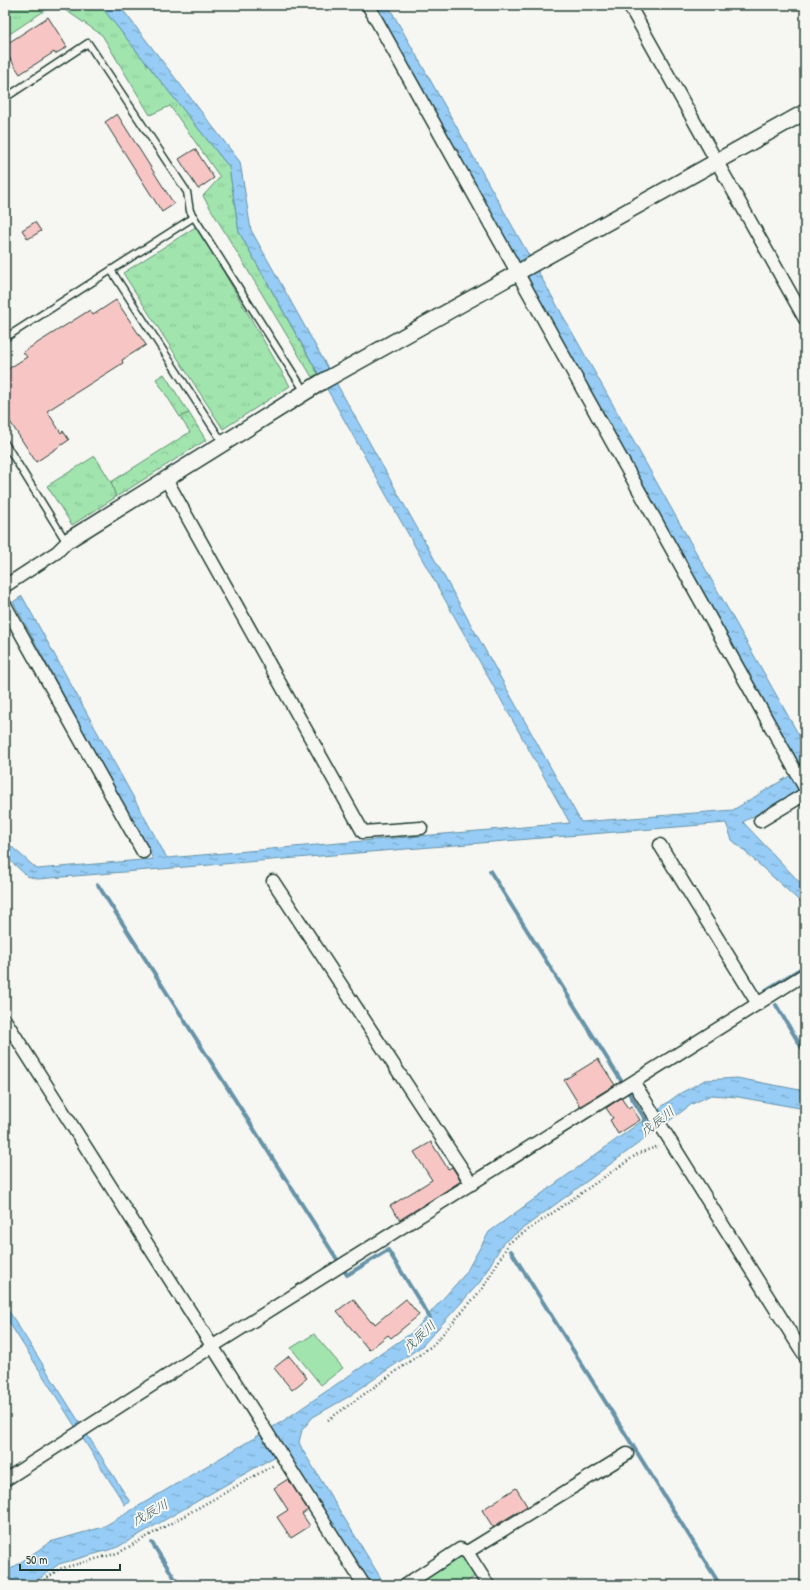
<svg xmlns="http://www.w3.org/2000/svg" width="810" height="1590" font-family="'Patrick Hand','Klee One',sans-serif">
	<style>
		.grass { fill: url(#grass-tufts); stroke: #609071 }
		.forest { fill: url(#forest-crowns); stroke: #609071 }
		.garden { fill: #a1e4ae; stroke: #609071 }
		.water { fill: url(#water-ripples); stroke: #6693a8 }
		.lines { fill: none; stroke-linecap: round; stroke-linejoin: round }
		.stream { stroke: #6693a8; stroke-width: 4 }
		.building { fill: #f7c6c4; stroke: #1f3d34 }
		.service-casing { stroke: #1f3d34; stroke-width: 9 }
		.minor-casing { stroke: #1f3d34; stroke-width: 15 }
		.tertiary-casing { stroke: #1f3d34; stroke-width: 18 }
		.path { stroke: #1f3d34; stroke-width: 2.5; stroke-dasharray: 1 3; stroke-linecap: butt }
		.service { stroke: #f6f6f2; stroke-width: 6 }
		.minor { stroke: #f6f6f2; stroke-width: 12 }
		.tertiary { stroke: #f6f6f2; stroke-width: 15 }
		.labels { text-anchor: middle; stroke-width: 4; stroke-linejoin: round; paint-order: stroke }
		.water-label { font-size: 13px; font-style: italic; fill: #375a5b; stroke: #f6f6f2 }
	</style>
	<defs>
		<pattern id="grass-tufts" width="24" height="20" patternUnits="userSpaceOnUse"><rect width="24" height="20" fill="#a1e4ae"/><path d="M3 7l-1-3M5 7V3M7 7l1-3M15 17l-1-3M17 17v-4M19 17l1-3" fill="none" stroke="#8ac496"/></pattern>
		<pattern id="forest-crowns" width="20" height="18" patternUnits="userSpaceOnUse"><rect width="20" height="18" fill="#a1e4ae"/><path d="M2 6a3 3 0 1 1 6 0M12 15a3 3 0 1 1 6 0" fill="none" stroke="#8ac496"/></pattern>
		<pattern id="water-ripples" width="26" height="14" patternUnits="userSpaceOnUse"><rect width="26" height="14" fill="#96ccf5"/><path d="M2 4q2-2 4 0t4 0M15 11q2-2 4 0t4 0" fill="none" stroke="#7aa7c7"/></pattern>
	</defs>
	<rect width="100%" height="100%" fill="#f6f6f2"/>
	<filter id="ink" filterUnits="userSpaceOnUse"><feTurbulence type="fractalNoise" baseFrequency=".025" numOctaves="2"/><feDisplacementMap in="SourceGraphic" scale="8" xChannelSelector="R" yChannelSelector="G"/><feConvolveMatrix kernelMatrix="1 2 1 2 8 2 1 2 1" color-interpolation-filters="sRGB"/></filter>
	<g filter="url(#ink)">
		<g class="grass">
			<path d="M13,5h40l-48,32v-27z"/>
			<path d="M58,5h42l129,162 10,65 79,142 -6,3 -109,-181 17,-19 -50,-71 -20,9 -48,-80z"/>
			<path d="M197,226l93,160 -67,43 -100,-156z"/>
			<path d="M164,374l25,39 -9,4 -24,-38z"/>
			<path d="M95,456l16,26 5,15 -44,28 -25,-39z"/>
		</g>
		<path class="forest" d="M189,413l17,27 -90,57 -5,-15 79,-50 -10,-15z"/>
		<g class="garden">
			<path d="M314,1334l29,34 -22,17 -30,-37z"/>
			<path d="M461,1555l14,21 -12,9h-49z"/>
		</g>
		<g class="water">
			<path d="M100,5h19l121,157 11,68 330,592 152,-12 68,-41 -427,-764h14l417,741v41l-62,35 62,66v18l-73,-66 -6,-17 -688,56 -11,-3 -22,-20v-15l32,28 116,-10 -140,-257 9,-6 145,262 403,-35 -331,-591 -10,-65z"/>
			<path d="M737,1078l68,13v18l-67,-12 -27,-2 -19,9 -189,139 -23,39 -58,64 -74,51 -35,20 -11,13 -3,12 3,7 83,136h-16l-83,-135 -170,98 -57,16 -28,21h-26v-12l45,-31 53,-15 180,-106 131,-90 51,-57 24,-42 190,-138 26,-14z"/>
			<path d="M5,1305l125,197 -5,3 -120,-189z"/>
		</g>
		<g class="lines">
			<g class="stream">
				<path d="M490,871l155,248v5"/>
				<path d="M98,885l249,390 41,-25 42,68"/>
				<path d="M766,990l39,-24"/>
				<path d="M776,1005l29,48"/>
				<path d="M511,1251l209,334"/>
				<path d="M152,1543l27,42"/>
			</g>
		</g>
		<g class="building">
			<path d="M48,17l19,30 -12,7 -1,-2 -34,22 -15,-23v-6z"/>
			<path d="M117,114l57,90 -12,8 -57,-90z"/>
			<path d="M195,149l19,29 -16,11 -19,-30z"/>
			<path d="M35,222l6,9 -13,8 -6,-9z"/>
			<path d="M116,300l30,45 -24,15 1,3 -76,48 14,22 2,-2 6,9 -33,22 -31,-48v-43l22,-14 -4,-5 67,-42 3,5z"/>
			<path d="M598,1059l17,26 -35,21 -16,-26z"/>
			<path d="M621,1098l7,10 3,-2 9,14 -22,14 -8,-14 3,-2 -7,-10z"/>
			<path d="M431,1142l17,27 4,-2 9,14 -61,39 -10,-14 42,-26 -18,-28z"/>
			<path d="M353,1299l18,23 2,-1 2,3 31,-25 13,16 -28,23 -3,-3 -19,15 -32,-39z"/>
			<path d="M289,1356l18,22 -15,12 -18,-22z"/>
			<path d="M288,1479l20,31 -6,4 8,12 -19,12 -14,-21 11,-7 -14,-22z"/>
			<path d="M516,1488l11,18 -34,21 -11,-17z"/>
		</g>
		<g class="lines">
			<defs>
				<g id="service">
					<path d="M5,98l83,-55 99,149 3,19 115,181"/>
					<path d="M111,270l112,173"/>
					<path d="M5,338l189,-121"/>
					<path d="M5,443l62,100"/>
				</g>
				<g id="minor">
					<path d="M368,5l437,783"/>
					<path d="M629,5l176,314"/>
					<path d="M166,479l197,353 58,-4"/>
					<path d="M5,586l52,-34 13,-13"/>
					<path d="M5,605l138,247"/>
					<path d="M760,821l45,-27"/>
					<path d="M660,845l98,159"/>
					<path d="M273,881l199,303"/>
					<path d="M5,1020l359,565"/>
					<path d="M634,1083l171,273"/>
					<path d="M5,1480l208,-134 592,-372"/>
					<path d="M467,1552l160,-98"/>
					<path d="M405,1585l55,-36 7,3 21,33"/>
				</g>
				<path id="tertiary" d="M70,539l250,-156 485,-271"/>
			</defs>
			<use href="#service" class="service-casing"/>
			<use href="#minor" class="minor-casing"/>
			<use href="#tertiary" class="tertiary-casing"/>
			<g class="path">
				<path d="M328,1420l105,-75 50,-57 26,-45 130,-90 20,-7"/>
				<path d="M38,1585l21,-16 59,-16 156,-88"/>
			</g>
			<use href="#service" class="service"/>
			<use href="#minor" class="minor"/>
			<use href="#tertiary" class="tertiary"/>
		</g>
	</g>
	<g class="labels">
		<g class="water-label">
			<text transform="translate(657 1121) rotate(-38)" y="5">戊辰川</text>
			<text transform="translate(419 1336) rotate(-43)" y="5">戊辰川</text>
			<text transform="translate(150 1512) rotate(-29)" y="5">戊辰川</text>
		</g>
	</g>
	<rect width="810" height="1590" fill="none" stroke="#f6f6f2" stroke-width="20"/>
	<rect x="10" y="10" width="790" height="1570" fill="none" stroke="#1f3d34" stroke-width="1.5" filter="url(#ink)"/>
	<path d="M20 1564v6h100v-6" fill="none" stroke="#1f3d34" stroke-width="2"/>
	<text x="26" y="1564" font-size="12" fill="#1f3d34" stroke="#f6f6f2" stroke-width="3" paint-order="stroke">50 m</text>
</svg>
